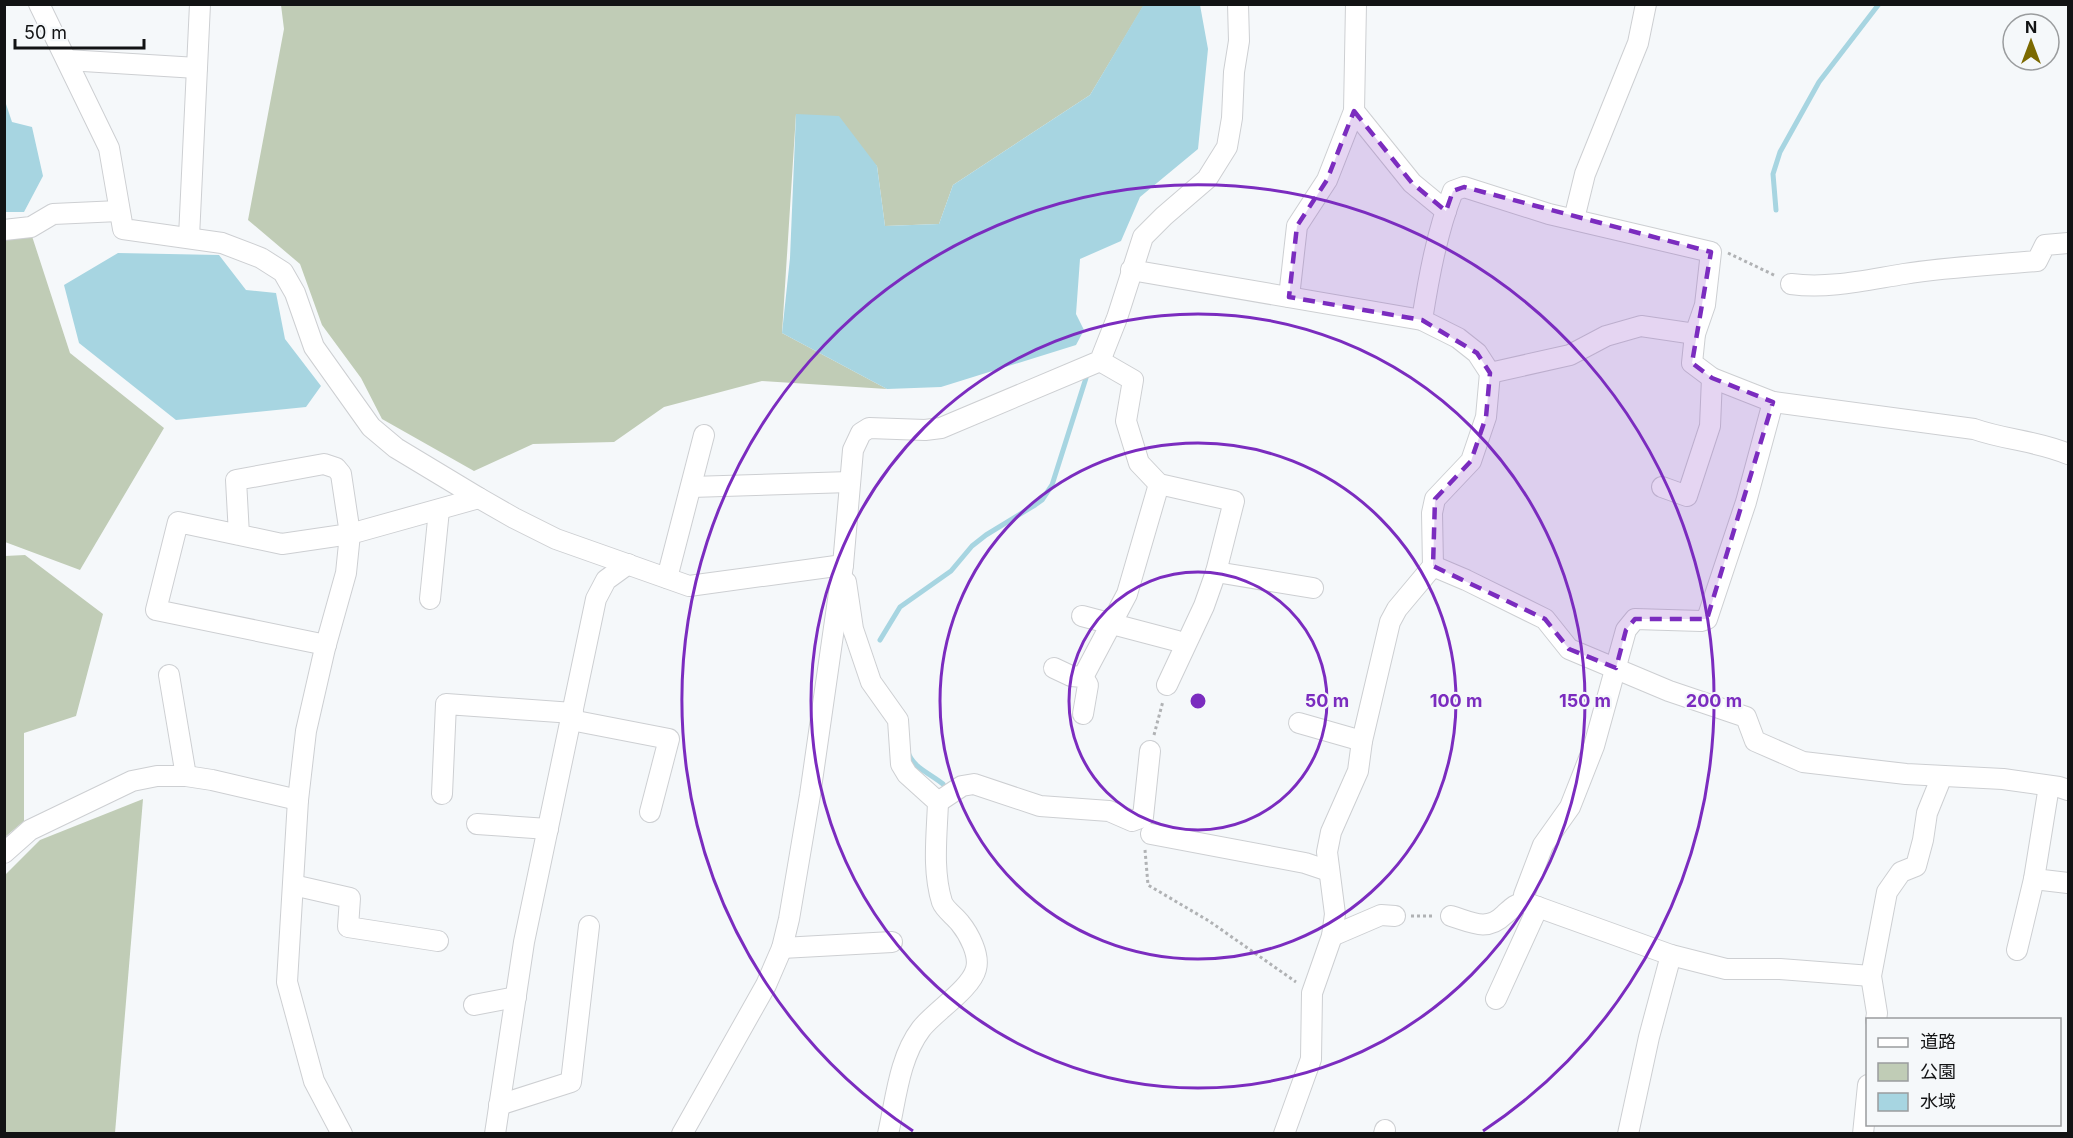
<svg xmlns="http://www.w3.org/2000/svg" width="2073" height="1138" font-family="Inter,'Noto Sans JP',sans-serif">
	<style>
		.green { fill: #c0ccb6 }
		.water { fill: #a7d5e1 }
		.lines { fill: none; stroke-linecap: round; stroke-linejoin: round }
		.stream { stroke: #a7d5e1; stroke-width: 5 }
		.minor-casing { stroke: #cdcfd2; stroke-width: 22 }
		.path { stroke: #b0b2b4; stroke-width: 3; stroke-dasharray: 3 3; stroke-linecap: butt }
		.minor { stroke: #fff; stroke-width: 20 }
		.marked { fill: #7b2cbf; fill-opacity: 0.2; stroke: #7b2cbf; stroke-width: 4.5; stroke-dasharray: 12 8; stroke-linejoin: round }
		.ring { fill: none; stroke: #7b2cbf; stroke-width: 3 }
		.centre { fill: #7b2cbf; stroke: #f5f8fa; stroke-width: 3 }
		.ring-label { font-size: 18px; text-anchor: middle; font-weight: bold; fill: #7b2cbf; stroke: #f5f8fa; stroke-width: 4.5; stroke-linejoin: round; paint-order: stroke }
	</style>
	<rect width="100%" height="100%" fill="#f5f8fa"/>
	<g class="green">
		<path d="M281,5h863l-54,90 -137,90 -14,39 -54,2 -8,-60 -81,-52 -14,219 105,56 -125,-8 -98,26 -50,35 -81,2 -59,27 -92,-52 -21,-41 -39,-53 -22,-61 -52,-44 36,-191z"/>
		<path d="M30,230l40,123 94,75 -84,142 -75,-28 -1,-308z"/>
		<path d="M25,555l78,59 -27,102 -52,17v88l-19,16v-281z"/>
		<path d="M143,799l-28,334h-110v-258l35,-35z"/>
	</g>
	<g class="water">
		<path d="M1144,4l56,1 8,44 -10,100 -58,48 -19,44 -41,18 -4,55 8,16 -8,15 -135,42 -54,2 -105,-56 8,-75 6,-144 43,2 38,50 8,60 54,-2 14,-39 137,-90z"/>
		<path d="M4,98l8,24 20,5 11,49 -19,36h-19z"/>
		<path d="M118,253l101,2 27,35 30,3 9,46 36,47 -15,21 -130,13 -97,-77 -15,-58z"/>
	</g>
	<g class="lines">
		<g class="stream">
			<path d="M1776,210l-3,-36 7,-22 39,-70 60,-78"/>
			<path d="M880,640l20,-33 51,-36 21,-25 14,-11 49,-30 7,-5 10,-15 34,-107"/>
			<path d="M908,752c4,15 23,22 35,32"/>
		</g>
		<defs>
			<g id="minor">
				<path d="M39,4l70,144 14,81 99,14 39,15 22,14 12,21 19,54 57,80 25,21 83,50 35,20 42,21 133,47 154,-21"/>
				<path d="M67,60l130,8"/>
				<path d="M1354,111l58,72 34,28"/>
				<path d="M1574,219l11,-45 53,-131 8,-39"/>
				<path d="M4,230l27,-3 22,-13 66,-3"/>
				<path d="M189,237l11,-233"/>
				<path d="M1131,270l291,50 36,18 19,15 13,20 -4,44 -15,44 -36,38 -3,14 1,53 -36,43 -7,13 -28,119 -4,30 -27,61 -4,20 8,62 -3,22 -20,57 -1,66 -27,75"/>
				<path d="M1791,284c38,5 75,-4 113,-10 44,-7 89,-9 133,-13l8,-16 23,-2"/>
				<path d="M1289,297l8,-71 30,-46 27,-69 2,-107"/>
				<path d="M1422,320c7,-44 15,-88 31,-129l11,-4 85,27 162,38 -6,53 -10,29 -3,29 20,15 61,24 201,27c31,11 64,12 94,25"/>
				<path d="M1100,361l33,19 -7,41 13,42 20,21 75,17 -18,71 -12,34 -37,79"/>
				<path d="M1490,373l80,-18 36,-19 35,-10 54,8"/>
				<path d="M691,487l159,-5"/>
				<path d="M1662,487l25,9 23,-70 2,-48"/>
				<path d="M239,535l-3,-55 88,-16 12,4 5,6 9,60 -68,10 -104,-22 -22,88 170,35"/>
				<path d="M1433,566l33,14 79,39 24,30 100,42 77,26 9,24 48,21 103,12 97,5 56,8 9,3"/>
				<path d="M1216,572l97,16"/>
				<path d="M667,578l37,-143"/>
				<path d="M846,582l7,47 18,53 27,38 3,44 6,10 31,28c-1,32 -6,68 4,100 3,8 13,14 18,21 9,11 20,32 16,46 -5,20 -42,43 -55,60 -22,29 -25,70 -33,105"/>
				<path d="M430,599l9,-89"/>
				<path d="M1082,616l95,25"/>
				<path d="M1054,668l17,8 12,1 5,8 -5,29"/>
				<path d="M169,675l17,101"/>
				<path d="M1083,677l44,-83 32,-110"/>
				<path d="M571,720l98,19 -19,73"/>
				<path d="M1299,723l63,18"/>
				<path d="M2049,786l-15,93 34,4"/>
				<path d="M442,794l4,-90 127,9"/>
				<path d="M938,802l24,-16 12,-2 66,22 69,5 23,10 11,-4 7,-66"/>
				<path d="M477,824l71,5"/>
				<path d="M1151,834l154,29 24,8"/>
				<path d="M4,853l26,-23 102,-49 25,-5h29l26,4 86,20"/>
				<path d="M293,885l57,13 -2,29 90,14"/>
				<path d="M1524,902v-7l19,-50 27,-38 24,-61 32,-116 9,-11 66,2 6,-2 39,-117 27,-100"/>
				<path d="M1451,916c20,6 36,16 53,-1 7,-6 11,-11 20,-13l147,53 55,14h54l91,7"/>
				<path d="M1332,936l49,-21 14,1"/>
				<path d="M782,948l110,-6"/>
				<path d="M2017,950l17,-71"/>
				<path d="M1496,999l42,-92"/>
				<path d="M474,1005l42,-8"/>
				<path d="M1876,1020l1,-7 -6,-37 16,-84 14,-20 15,-6 7,-26 4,-27 15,-37"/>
				<path d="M499,1105l72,-23 18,-156"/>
				<path d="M342,1134l-28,-53 -27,-99 11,-182 8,-69 19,-83 21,-75 4,-39 129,-36"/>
				<path d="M495,1134l29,-192 72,-343 10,-19 22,-16"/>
				<path d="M682,1134l84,-149 16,-37 7,-29 21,-124 33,-230 10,-115 8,-17 8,-5 56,2 16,-2 159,-67 17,-43 26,-81 21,-21 43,-37 20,-32 5,-29 2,-46 5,-31 -1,-37"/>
				<path d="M1384,1134l1,-4"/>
				<path d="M1628,1134l21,-97 22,-82"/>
				<path d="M1863,1134l5,-49"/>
			</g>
		</defs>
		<use href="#minor" class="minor-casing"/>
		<g class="path">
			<path d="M1728,253l48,23"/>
			<path d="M1154,735l9,-34"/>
			<path d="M1145,850l3,35 61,36 87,61"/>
			<path d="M1411,916h23"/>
		</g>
		<use href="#minor" class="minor"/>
	</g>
	<path class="marked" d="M1354,111l58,72 34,28 7,-20 11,-4 247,65 -19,111 20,15 61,24 -66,217h-72l-9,11 -10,38 -47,-19 -24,-30 -112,-53 2,-67 36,-38 15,-44 4,-44 -13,-20 -55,-33 -133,-23 8,-71 30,-46z"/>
	<g class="ring">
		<circle cx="1198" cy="701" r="129"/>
		<circle cx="1198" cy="701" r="258"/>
		<circle cx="1198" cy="701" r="387"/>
		<path d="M913 1131A516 516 0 1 1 1483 1131"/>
	</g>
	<circle cx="1198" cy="701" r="9" class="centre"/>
	<g class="ring-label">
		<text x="1327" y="707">50 m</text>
		<text x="1456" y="707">100 m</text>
		<text x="1585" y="707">150 m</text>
		<text x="1714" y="707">200 m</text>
	</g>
	<rect width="2073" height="1138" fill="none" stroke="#121314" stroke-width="12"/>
	<rect x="1866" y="1018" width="195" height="108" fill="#f5f8fa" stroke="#9a9c9e" stroke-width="1.5"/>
	<rect x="1878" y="1038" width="30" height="9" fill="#ffffff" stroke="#9a9c9e" stroke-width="1.5"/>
	<text x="1920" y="1048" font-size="18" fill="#121314">道路</text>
	<rect x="1878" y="1063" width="30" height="18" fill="#c0ccb6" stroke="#9a9c9e" stroke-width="1.5"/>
	<text x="1920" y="1078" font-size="18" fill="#121314">公園</text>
	<rect x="1878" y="1093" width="30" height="18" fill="#a7d5e1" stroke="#9a9c9e" stroke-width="1.5"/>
	<text x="1920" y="1108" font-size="18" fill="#121314">水域</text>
	<g transform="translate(2031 42)"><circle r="28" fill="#f5f8fa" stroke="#9a9c9e" stroke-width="1.5"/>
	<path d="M0-4.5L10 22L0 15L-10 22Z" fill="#7b6900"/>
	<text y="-9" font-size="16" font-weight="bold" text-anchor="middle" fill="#121314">N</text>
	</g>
	<path d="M15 39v9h129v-9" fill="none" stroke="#121314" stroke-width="3"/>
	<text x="24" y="39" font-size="18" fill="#121314" stroke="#f5f8fa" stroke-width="4.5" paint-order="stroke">50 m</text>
</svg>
